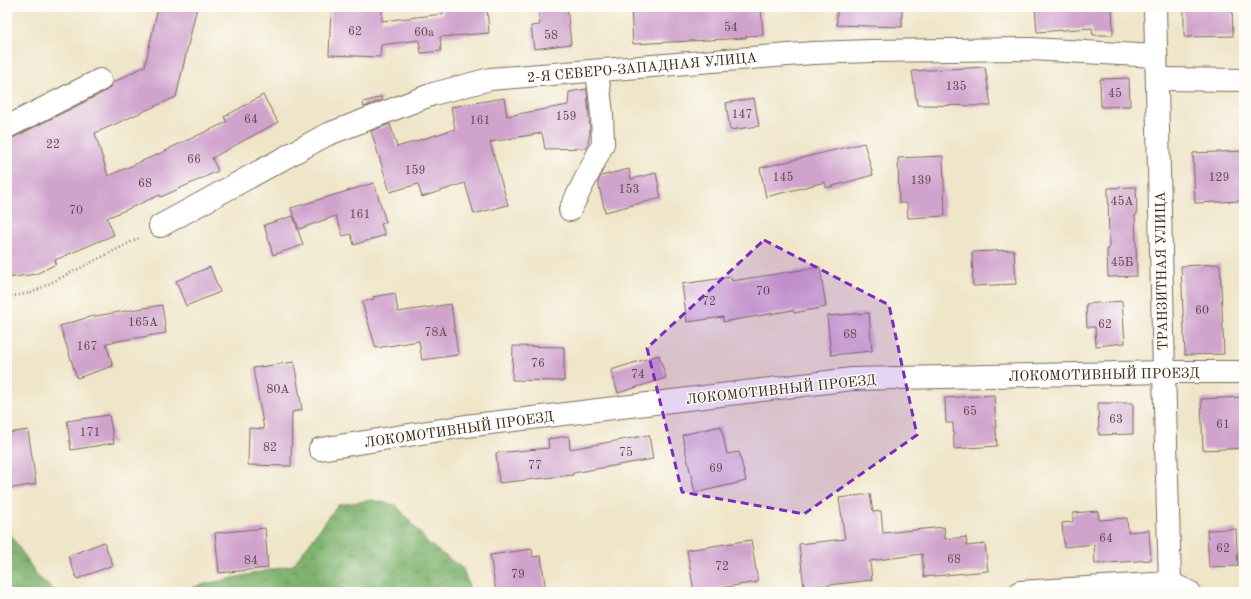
<svg xmlns="http://www.w3.org/2000/svg" width="1251" height="599" font-family="'Old Standard TT',serif">
	<style>
		.forest { fill: url(#forest-crowns); stroke: #5d6e46 }
		.building { fill: #d0a3cd }
		.lines { fill: none; stroke-linecap: round; stroke-linejoin: round }
		.minor-casing { stroke: #7a6b5a; stroke-width: 24 }
		.path { stroke: #7a6b5a; stroke-width: 2.5; stroke-dasharray: 1 3; stroke-linecap: butt }
		.minor { stroke: #fff; stroke-width: 22 }
		.marked { fill: #7b2cbf; fill-opacity: 0.2; stroke: #7b2cbf; stroke-width: 3; stroke-dasharray: 8 5; stroke-linejoin: round }
		.labels { text-anchor: middle; stroke-width: 3; stroke-linejoin: round; paint-order: stroke }
		.number-label { font-size: 12px; fill: #60484a }
		.street-label { font-size: 14px; fill: #3b2a1e; stroke: #fdfcf7 }
	</style>
	<defs>
		<pattern id="forest-crowns" width="20" height="18" patternUnits="userSpaceOnUse"><rect width="20" height="18" fill="#7fb26e"/><path d="M2 6a3 3 0 1 1 6 0M12 15a3 3 0 1 1 6 0" fill="none" stroke="#69915a"/></pattern>
	</defs>
	<rect width="100%" height="100%" fill="#fdfcf7"/>
	<filter id="ink" filterUnits="userSpaceOnUse"><feTurbulence type="fractalNoise" baseFrequency=".025" numOctaves="2"/><feDisplacementMap in="SourceGraphic" scale="8" xChannelSelector="R" yChannelSelector="G"/><feConvolveMatrix kernelMatrix="1 2 1 2 8 2 1 2 1" color-interpolation-filters="sRGB"/></filter>
	<filter id="wash" filterUnits="userSpaceOnUse"><feTurbulence type="fractalNoise" baseFrequency=".012" numOctaves="4" result="noise"/><feDisplacementMap in="SourceGraphic" scale="16" xChannelSelector="R" yChannelSelector="G"/><feGaussianBlur stdDeviation="0.9" result="paint"/><feColorMatrix in="noise" values="0 0 0 0 0 0 0 0 0 0 0 0 0 0 0 0 0 1.4 0 .05"/><feComposite in="paint" operator="in"/></filter>
	<g filter="url(#wash)">
		<rect width="100%" height="100%" fill="#efe5c9"/>
		<g class="forest">
			<path d="M372,500l24,5 33,39 34,25 8,23h-293l23,-7 92,-20 45,-60z"/>
			<path d="M7,529l31,48 19,15h-50z"/>
		</g>
		<g id="blocks">
			<g class="building">
				<path d="M158,7h39l-21,90 -81,36 13,43 62,-27v-1l57,-26 -3,-5 39,-22 15,27 -66,36 6,13 -57,26 -1,-2 -53,23 7,17 -59,25 1,4 -20,10 -29,4v-139l6,-1 93,-47 4,-4 2,-4 33,-17z"/>
				<path d="M331,7h51v14l61,-7 -1,-7h45l2,26 -49,4 1,14 -20,2 -2,-13 -38,5 -1,12 -51,-2z"/>
				<path d="M538,7h29l4,37 -37,5 -3,-23 9,-1z"/>
				<path d="M631,7h130l2,28 -17,1v2l-113,6z"/>
				<path d="M837,7h65v20l-65,-2z"/>
				<path d="M1035,7h77l1,28h-20l-1,-7 -55,4z"/>
				<path d="M1184,7h48l1,29 -49,1z"/>
				<path d="M985,67l6,39 -74,-1 -5,-34z"/>
				<path d="M1129,78l1,28 -29,1 -1,-28z"/>
				<path d="M587,89l3,44 -3,15 -42,1 -3,-16 -52,9 18,63 -34,9 -9,-31 -43,14 -4,-13 -28,8 -19,-61 19,-7 7,23 58,-18 -4,-22 53,-9 3,18 61,-11 1,-13z"/>
				<path d="M381,97l1,3 -18,7 -1,-5z"/>
				<path d="M754,98l5,28 -29,4 -4,-27z"/>
				<path d="M864,143l9,32 -47,13 -1,-6 -59,15 -6,-29z"/>
				<path d="M1244,151v50l-49,2 -2,-50z"/>
				<path d="M943,156l2,60 -37,2 -1,-15h-8l-1,-45z"/>
				<path d="M629,169l2,10 25,-6 5,25 -56,14 -7,-30 3,-6z"/>
				<path d="M374,183l12,39 -5,2 4,11 -31,10 -3,-11 -8,2 -7,-20 -37,13 -8,-21z"/>
				<path d="M1136,187l1,28h-2l2,61 -29,1 -1,-28h2l-1,-61z"/>
				<path d="M293,216l10,29 -30,10 -9,-30z"/>
				<path d="M1014,250l2,34 -43,2 -1,-34z"/>
				<path d="M1220,264l4,90 -39,1 -4,-89z"/>
				<path d="M210,267l10,25 -34,14 -10,-25z"/>
				<path d="M820,267l6,40 -32,6 -1,-3 -70,12v-5l-36,5 -5,-38 49,-7 1,4z"/>
				<path d="M395,293l3,19 53,-8 7,51 -36,5 -3,-19 -43,7 -14,-46 12,-3 -1,-2z"/>
				<path d="M1122,301l3,42 -29,3 -1,-19h-8l-1,-23z"/>
				<path d="M162,305l4,28 -60,10 7,23 -36,12 -17,-52 29,-9z"/>
				<path d="M869,313l3,38 -41,4 -4,-39z"/>
				<path d="M513,346l51,1v34l-52,-1z"/>
				<path d="M659,355l7,23 -48,15 -7,-23z"/>
				<path d="M294,362l8,48 -10,2 -1,54 -43,-1 1,-37 15,1 -11,-61z"/>
				<path d="M994,395l3,51 -43,3 -1,-26h-7l-1,-25z"/>
				<path d="M1244,397v51l-41,2 -2,-51z"/>
				<path d="M1098,403h35v31l-34,1z"/>
				<path d="M109,415l5,28 -43,7 -4,-29z"/>
				<path d="M721,426l6,28 12,-2 7,29 -51,12 -13,-58z"/>
				<path d="M28,430l8,54 -29,5v-56z"/>
				<path d="M649,435l4,24 -80,14v2l-74,8 -3,-30 53,-5 -1,-9 21,-3 1,13z"/>
				<path d="M870,494l3,18 8,-1 2,22 61,-6 1,12 21,-2 1,9 18,-2 3,27 -64,6 -2,-23 -52,7 2,19 -68,8 -5,-44 46,-5 -6,-41z"/>
				<path d="M1098,511l1,9 28,-2 1,14 21,-2 2,30 -56,4 -1,-20 -30,3 -2,-24 11,-1v-9z"/>
				<path d="M265,528l3,40 -49,5 -4,-40z"/>
				<path d="M1236,529l2,37 -29,1 -2,-37z"/>
				<path d="M751,540l7,42 -64,10 -7,-42z"/>
				<path d="M104,542l9,23 -36,14 -9,-23z"/>
				<path d="M532,549l1,8 8,-1 5,36h-50l-6,-37z"/>
			</g>
		</g>
	</g>
	<g filter="url(#ink)">
		<use href="#blocks" fill-opacity="0" stroke="#7a6b5a" stroke-width="1"/>
		<g class="lines">
			<defs>
				<g id="minor">
					<path d="M1155,7l9,365 6,211"/>
					<path d="M1157,79l87,1"/>
					<path d="M7,127l93,-47"/>
					<path d="M570,210l33,-66 -1,-30 -5,-43"/>
					<path d="M160,226l166,-91 107,-41 57,-15 323,-26 58,-2 160,-2 125,7"/>
					<path d="M320,449l146,-23 386,-47 312,-7h80"/>
					<path d="M1020,592l150,-9 19,9"/>
				</g>
			</defs>
			<use href="#minor" class="minor-casing"/>
			<path class="path" d="M7,297l24,-4 108,-55"/>
			<use href="#minor" class="minor"/>
		</g>
	</g>
	<path class="marked" d="M764,240l125,65 28,130 -113,79 -122,-22 -35,-144z"/>
	<g class="labels">
		<g class="number-label">
			<text x="731" y="31">54</text>
			<text x="355" y="35">62</text>
			<text x="424" y="36">60а</text>
			<text x="551" y="39">58</text>
			<text x="956" y="90">135</text>
			<text x="1115" y="97">45</text>
			<text x="742" y="118">147</text>
			<text x="566" y="120">159</text>
			<text x="251" y="123">64</text>
			<text x="480" y="124">161</text>
			<text x="53" y="148">22</text>
			<text x="194" y="163">66</text>
			<text x="415" y="174">159</text>
			<text x="783" y="181">145</text>
			<text x="1219" y="181">129</text>
			<text x="921" y="184">139</text>
			<text x="145" y="187">68</text>
			<text x="629" y="193">153</text>
			<text x="1122" y="205">45А</text>
			<text x="76" y="214">70</text>
			<text x="360" y="218">161</text>
			<text x="1122" y="266">45Б</text>
			<text x="763" y="295">70</text>
			<text x="709" y="305">72</text>
			<text x="1202" y="314">60</text>
			<text x="143" y="326">165А</text>
			<text x="1105" y="328">62</text>
			<text x="436" y="336">78А</text>
			<text x="850" y="338">68</text>
			<text x="87" y="350">167</text>
			<text x="538" y="367">76</text>
			<text x="638" y="378">74</text>
			<text x="278" y="393">80А</text>
			<text x="970" y="415">65</text>
			<text x="1116" y="423">63</text>
			<text x="1223" y="428">61</text>
			<text x="90" y="436">171</text>
			<text x="270" y="451">82</text>
			<text x="626" y="456">75</text>
			<text x="535" y="469">77</text>
			<text x="716" y="472">69</text>
			<text x="1106" y="542">64</text>
			<text x="1223" y="552">62</text>
			<text x="954" y="563">68</text>
			<text x="251" y="564">84</text>
			<text x="722" y="570">72</text>
			<text x="518" y="578">79</text>
		</g>
		<g class="street-label">
			<text transform="translate(642 67) rotate(-5)" y="5">2-Я СЕВЕРО-ЗАПАДНАЯ УЛИЦА</text>
			<text transform="translate(1161 271) rotate(-91)" y="5">ТРАНЗИТНАЯ УЛИЦА</text>
			<text transform="translate(1104 374) rotate(-1)" y="5">ЛОКОМОТИВНЫЙ ПРОЕЗД</text>
			<text transform="translate(781 389) rotate(-6)" y="5">ЛОКОМОТИВНЫЙ ПРОЕЗД</text>
			<text transform="translate(459 429) rotate(-8)" y="5">ЛОКОМОТИВНЫЙ ПРОЕЗД</text>
		</g>
	</g>
	<rect width="1251" height="599" fill="none" stroke="#fdfcf7" stroke-width="24"/>
</svg>
